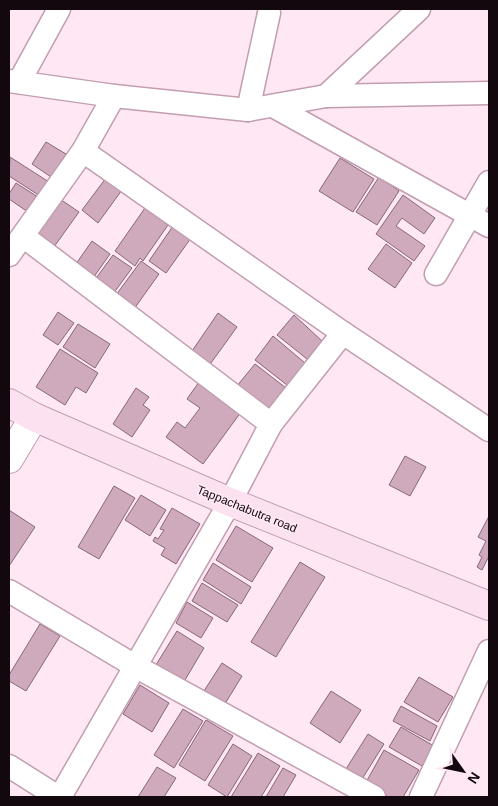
<svg xmlns="http://www.w3.org/2000/svg" width="498" height="806" font-family="Arial,sans-serif">
	<style>
		.building { fill: #cfaabd; stroke: #886778 }
		.lines { fill: none; stroke-linecap: round; stroke-linejoin: round }
		.minor-casing { stroke: #c29eb0; stroke-width: 25 }
		.tertiary-casing { stroke: #c29eb0; stroke-width: 30 }
		.secondary-casing { stroke: #c29eb0; stroke-width: 30 }
		.minor { stroke: #fff; stroke-width: 22 }
		.tertiary { stroke: #fff; stroke-width: 28 }
		.secondary { stroke: #fce1f0; stroke-width: 28 }
		.labels { text-anchor: middle; stroke-width: 4; stroke-linejoin: round; paint-order: stroke }
		.street-label { font-size: 12px; fill: #13080e; stroke: #ffe8f3 }
	</style>
	<rect width="100%" height="100%" fill="#ffe8f3"/>
	<g class="building">
		<path d="M46,142l20,12 -15,23 -19,-13z"/>
		<path d="M10,157l39,25 -9,14 -31,-20z"/>
		<path d="M340,158l34,21 -21,33 -34,-21z"/>
		<path d="M379,177l20,14 -22,34 -21,-13z"/>
		<path d="M106,178l16,12 -24,33 -16,-13z"/>
		<path d="M16,183l22,14 -10,15 -19,-13v-5z"/>
		<path d="M403,195l32,23 -11,16 -22,-16 -6,8 29,20 -11,15 -38,-27z"/>
		<path d="M57,197l22,15 -28,39 -22,-16z"/>
		<path d="M145,208l23,17 -25,36 -3,-3 -5,8 -20,-15z"/>
		<path d="M173,226l18,12 -25,35 -17,-12z"/>
		<path d="M92,241l18,13 -19,27 -18,-13z"/>
		<path d="M386,244l26,19 -17,25 -27,-19z"/>
		<path d="M113,255l19,13 -19,26 -19,-13z"/>
		<path d="M141,261l18,13 -25,35 -18,-14z"/>
		<path d="M58,312l16,11 -16,22 -15,-10z"/>
		<path d="M218,313l19,14 -29,40 -18,-13z"/>
		<path d="M294,315l28,26 -15,18 -30,-24z"/>
		<path d="M78,324l32,20 -15,24 -32,-21z"/>
		<path d="M273,336l32,27 -18,22 -32,-25z"/>
		<path d="M60,349l38,24 -12,20 -10,-6 -11,18 -29,-18z"/>
		<path d="M255,364l31,24 -19,23 -31,-24z"/>
		<path d="M199,382l42,30 -38,52 -37,-27 11,-15 8,6 15,-20 -13,-9z"/>
		<path d="M136,388l13,9 -6,8 7,5 -18,27 -19,-13z"/>
		<path d="M405,456l21,11 -16,29 -21,-11z"/>
		<path d="M114,486l21,12 -36,61 -21,-12z"/>
		<path d="M141,495l25,15 -16,26 -25,-16z"/>
		<path d="M172,508l28,16 -24,40 -15,-9 4,-7 -12,-7 2,-4 3,2 6,-9 -4,-1z"/>
		<path d="M9,510l26,17 -26,39z"/>
		<path d="M489,516v40l-7,14 -5,-3 5,-10 -3,-2 7,-14 -8,-4z"/>
		<path d="M236,526l37,22 -21,34 -36,-22z"/>
		<path d="M300,562l25,15 -49,80 -25,-15z"/>
		<path d="M213,563l38,24 -10,17 -38,-24z"/>
		<path d="M202,583l36,22 -11,17 -35,-21z"/>
		<path d="M187,602l26,16 -12,20 -25,-15z"/>
		<path d="M40,624l20,12 -34,55 -17,-10v-6z"/>
		<path d="M177,631l27,17 -22,37 -28,-17z"/>
		<path d="M222,663l20,13 -19,31 -21,-13z"/>
		<path d="M419,677l34,20 -15,25 -34,-20z"/>
		<path d="M140,685l29,18 -17,29 -29,-18z"/>
		<path d="M331,691l30,19 -21,33 -30,-20z"/>
		<path d="M401,706l36,20 -7,15 -37,-20z"/>
		<path d="M183,709l20,12 -29,47 -20,-13z"/>
		<path d="M206,720l27,16 -28,45 -26,-16z"/>
		<path d="M401,727l33,19 -12,20 -33,-19z"/>
		<path d="M368,734l16,10 -22,35 -16,-10z"/>
		<path d="M233,744l19,12 -25,41 -19,-12z"/>
		<path d="M384,750l35,20 -16,27h-15l-23,-13z"/>
		<path d="M258,753l22,13 -19,31h-30z"/>
		<path d="M157,767l19,11 -12,19h-26z"/>
		<path d="M283,768l13,7 -13,22h-17z"/>
	</g>
	<g class="lines">
		<defs>
			<g id="minor">
				<path d="M9,81l105,15 134,14 78,-14 163,-3"/>
				<path d="M19,82l40,-73"/>
				<path d="M326,96l93,-87"/>
				<path d="M273,106l216,120"/>
				<path d="M248,110l21,-97"/>
				<path d="M23,236l248,188"/>
				<path d="M9,255l74,-104 31,-55"/>
				<path d="M436,274l53,-92"/>
				<path d="M343,333l146,97"/>
				<path d="M9,591l126,75 239,131"/>
				<path d="M9,766l49,31"/>
				<path d="M60,797l170,-295 41,-78 72,-91 -260,-182"/>
				<path d="M421,797l68,-146"/>
			</g>
			<path id="tertiary" d="M9,459l25,-42"/>
			<path id="secondary" d="M9,403l25,14 196,85 259,104"/>
		</defs>
		<use href="#minor" class="minor-casing"/>
		<use href="#tertiary" class="tertiary-casing"/>
		<use href="#secondary" class="secondary-casing"/>
		<use href="#minor" class="minor"/>
		<use href="#tertiary" class="tertiary"/>
		<use href="#secondary" class="secondary"/>
	</g>
	<g class="labels">
		<g class="street-label">
			<text transform="translate(247 509) rotate(22)" y="4">Tappachabutra road</text>
		</g>
	</g>
	<rect width="498" height="806" fill="none" stroke="#13080e" stroke-width="20"/>
	<g transform="translate(463 771) rotate(123)" stroke="#ffe8f3" stroke-width="4" paint-order="stroke">
	<path d="M0-4L9 19L0 12L-9 19Z" fill="#13080e"/>
	<text y="-8" font-size="14" font-weight="bold" text-anchor="middle" fill="#13080e">N</text>
	</g>
</svg>
